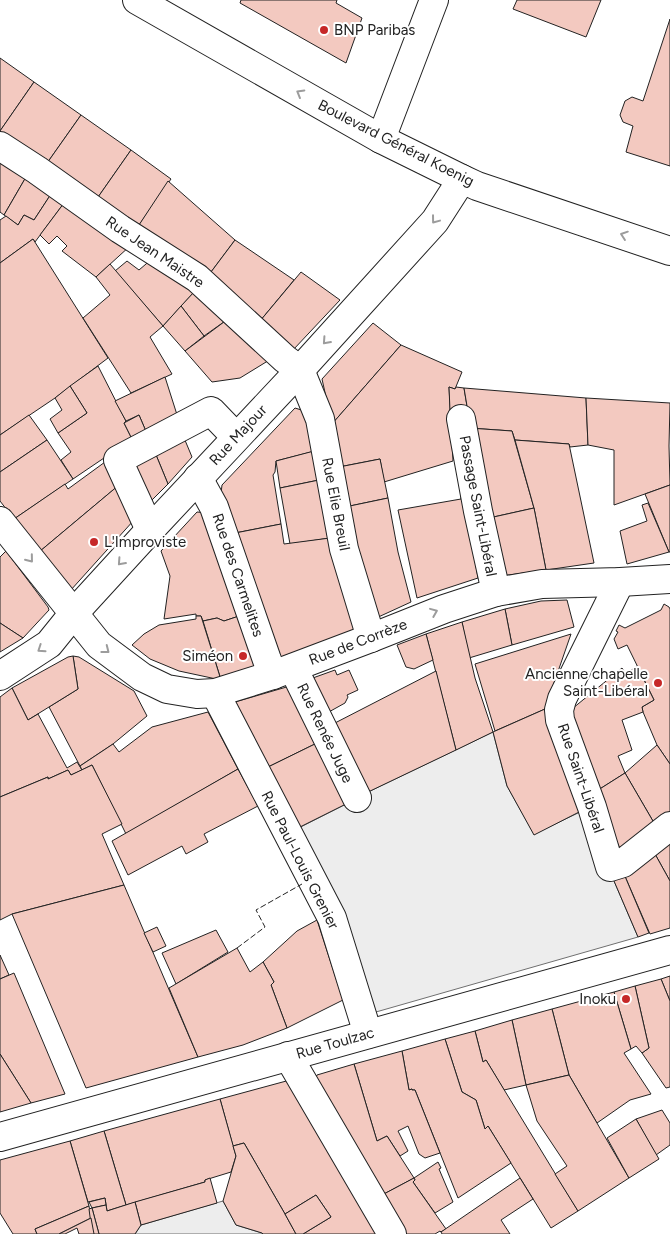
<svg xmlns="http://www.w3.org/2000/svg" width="670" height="1234" font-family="Figtree,sans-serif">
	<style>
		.parking { fill: #ededed; stroke: #6f6f6f }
		.building { fill: #f3c9c0; stroke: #222 }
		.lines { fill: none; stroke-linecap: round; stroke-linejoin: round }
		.minor-casing { stroke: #222; stroke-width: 30 }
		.major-casing { stroke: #222; stroke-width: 30 }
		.minor { stroke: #fff; stroke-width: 28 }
		.major { stroke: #fff; stroke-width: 28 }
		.fence { stroke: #222; stroke-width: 1; stroke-dasharray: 6 2.5; stroke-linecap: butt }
		.oneway { stroke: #9c9c9c }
		.poi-dot { fill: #c62828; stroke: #fff; stroke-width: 2 }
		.labels { text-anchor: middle; stroke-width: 4; stroke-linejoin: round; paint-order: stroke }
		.poi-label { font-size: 15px; fill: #222; stroke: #fff; text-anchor: end }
		.street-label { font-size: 15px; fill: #222; stroke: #fff }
	</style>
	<rect width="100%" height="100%" fill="#fff"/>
	<g class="parking">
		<path d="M493,732l14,54 27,48 65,-31 22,48 3,23 -10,7 24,56 -276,79 -19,-16 -26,-80 -14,-36 -26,-45 71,-36 18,-10z"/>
		<path d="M223,1201l13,24 26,8 1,1h-128l6,-9z"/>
	</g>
	<g class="building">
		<path d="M241,0h96l-1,3 26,15 -16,45 -106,-60z"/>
		<path d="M517,0h84l-15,37 -73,-28z"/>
		<path d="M670,19v147l-44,-14 7,-26 -10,-4 -3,-7 5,-14 7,-4 11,4z"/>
		<path d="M0,58l34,24 -34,49z"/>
		<path d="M34,82l47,33 -36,51 -45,-31v-4z"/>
		<path d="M81,115l50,35 -35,50 -51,-34z"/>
		<path d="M131,150l40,29 -34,49 -41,-28z"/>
		<path d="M0,157l26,20 -22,38 -4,-3z"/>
		<path d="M26,177l25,17 -17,26 -10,-5 -6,10 -14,-10z"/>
		<path d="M168,181l67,59 -27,36 -71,-48z"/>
		<path d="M51,194l13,9 -29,39 -2,-3 -33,24v-43l6,-4 12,9 6,-10 10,5z"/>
		<path d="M64,203l66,43 -34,31 -34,-26 5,-5 -10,-10 -8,8 -9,-9z"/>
		<path d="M33,239l75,119 -53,40 -55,37v-172z"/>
		<path d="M235,240l59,40 -34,41 -52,-45z"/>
		<path d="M153,258l42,33 -32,35 -48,-55 12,-10 12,9z"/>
		<path d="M110,264l53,62 -13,11 22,37 -41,19 -48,-75 27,-23 -14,-18z"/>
		<path d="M301,272l39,28 -47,50 -33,-29z"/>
		<path d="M195,291l33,28 -24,17 -23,-30z"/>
		<path d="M181,306l23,30 -19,15 -22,-25z"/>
		<path d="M228,319l43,40 -31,19 -28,4 -27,-31z"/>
		<path d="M373,323l28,22 -69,79 -10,-45z"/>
		<path d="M401,345l61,27 -7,17 -6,-2 4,74 -69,21 -4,-23 -41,8 -7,-43z"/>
		<path d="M98,366l28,55 -2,2 10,20 -30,15 -31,21 -12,-19 10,-8 -13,-19 29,-20 -17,-27z"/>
		<path d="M165,377l14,44 -31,15 -9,-21 -13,6 -11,-20z"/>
		<path d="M70,386l17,27 -29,20 -8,-14 12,-9 -7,-12z"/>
		<path d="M449,387l6,2 1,-2 8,1 4,24 -18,-1z"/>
		<path d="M464,388l122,10 2,47 -18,2 -1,-3 -54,-4 -3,-9 -43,-3 -1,-16z"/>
		<path d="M586,398l84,5 -1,43 1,39 -56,20v-55l-26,-5z"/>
		<path d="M295,408l13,4 7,39 -39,10 -1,11 -2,3 8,49 -51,10 -10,-33 2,-16z"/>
		<path d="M29,415l18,25 -47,32v-37z"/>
		<path d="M139,415l9,21 -14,7 -10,-20z"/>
		<path d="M469,428l43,3 22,77 -45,10z"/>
		<path d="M182,433l10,24 -24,27 -14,-34z"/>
		<path d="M47,440l26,39 -59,40 -14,-18v-29z"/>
		<path d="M515,440l54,4 25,119 -48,7 -12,-62z"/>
		<path d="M154,450l14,34 -22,22 -18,-45z"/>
		<path d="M314,451l5,29 -39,8 -4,-27z"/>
		<path d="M380,459l8,39 -43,9 -6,-40z"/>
		<path d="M105,462l14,23 -80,67 -25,-33 51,-35 3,5z"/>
		<path d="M319,480l11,58 -40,6 -10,-56z"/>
		<path d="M119,485l15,35 -64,71 -31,-39z"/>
		<path d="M670,485v67h-1l-24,-58z"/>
		<path d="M461,495h3l14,83 -61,20 -19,-88 63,-11z"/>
		<path d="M388,498l10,54 13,50 -37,17 -29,-112z"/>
		<path d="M648,503l21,49 -42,12 -7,-33 27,-10 -5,-16z"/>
		<path d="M534,508l12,62 -45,6 -12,-58z"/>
		<path d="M197,512l12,1 33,102 -18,6 -7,-3 -14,3 -2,-5h-5v-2l-32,5 6,-43 -9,-25z"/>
		<path d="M281,524l3,20 46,-6 30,92 -86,30 -44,-126z"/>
		<path d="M6,551l42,56 1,3 -26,28 -23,-15v-66z"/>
		<path d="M567,600l7,27 -62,18 -7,-36 36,-8z"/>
		<path d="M664,604l5,3 1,2v155l-13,-19 -14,-33 -1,-5 12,-7 -27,-55 -9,4 -4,-10 4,-7 -2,-1 3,-6 6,3 36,-18z"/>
		<path d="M505,609l7,36 -43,13 -7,-36z"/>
		<path d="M242,615l17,50 -38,15 -18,-59 14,-3 7,3z"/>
		<path d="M196,616h5l20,64 -42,-9 -29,-12 -18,-14 12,-11 15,-9 37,-6z"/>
		<path d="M462,622l13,56 18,54 -37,18 -30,-116z"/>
		<path d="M0,623l23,15 -23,14z"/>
		<path d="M426,634l7,26 -19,9 -8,-2 -9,-22z"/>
		<path d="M571,634l-26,75 -50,22 -20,-67z"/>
		<path d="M73,656l6,1 55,34 13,25 -34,28 -33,22 -31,-59 29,-18z"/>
		<path d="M73,656l5,33 -50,31 -16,-32 56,-31z"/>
		<path d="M637,666l17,34 -12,7 1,5 -21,8 10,30 -14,6 7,17 -30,19 -28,-79 55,-45 4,6z"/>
		<path d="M335,670l2,5 12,-5 9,20 -11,5 1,2 -3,6 -18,10 -17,-34z"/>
		<path d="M436,671l20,79 -90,43 -33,-69z"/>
		<path d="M290,686l27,57 -51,25 -31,-66z"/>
		<path d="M12,688l16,32 10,-6 29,54 10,-6 5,8 -11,5 -3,-5 -20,9v-2l-48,20v-100z"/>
		<path d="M545,709l38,101 -49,25 -27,-49 -14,-54z"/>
		<path d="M208,712l30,57 -112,65 -34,-69 -10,5 -2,-4 33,-22 6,8 33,-25z"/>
		<path d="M319,742l29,61 -52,26 -30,-61z"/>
		<path d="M657,745l13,19v53l-13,11 -32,-55z"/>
		<path d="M92,765l30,59 -20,10 22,51 -112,29 -12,6v-123l48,-20v2l20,-9 3,5z"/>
		<path d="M238,769l20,37 -54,28 4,8 -22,12 -4,-8 -54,29 -16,-34z"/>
		<path d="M625,773l32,55 -36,23 -26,-59z"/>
		<path d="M670,842v39l-15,-27z"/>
		<path d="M655,854l15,27v47l-20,6 -26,-60z"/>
		<path d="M624,874l25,59 -11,4 -24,-56z"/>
		<path d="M124,885l74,172 -112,31 -74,-174z"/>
		<path d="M317,920l26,80 -56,28 -16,-43 3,-3 -11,-20 34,-31z"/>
		<path d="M157,927l9,19 -13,6 -9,-19z"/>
		<path d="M216,930l12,22 -52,32 -14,-31z"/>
		<path d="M237,948l13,24 13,-10 11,20 -3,3 16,43 -44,17 -45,12 -29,-69z"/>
		<path d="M0,955l9,20 -9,4z"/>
		<path d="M14,973l51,121 -34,9 -31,-49v-75z"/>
		<path d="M670,976v25l-9,-22z"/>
		<path d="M661,979l9,22v86l-4,1 -24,-35 7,-5 -14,-62z"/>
		<path d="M635,986l14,62 -7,5 -6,-7 -5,3 -17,-57z"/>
		<path d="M614,992l17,57 -7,4 27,41 -21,6 -33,23 -28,-48 -17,-66z"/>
		<path d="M552,1009l17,66 -43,10 -14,-65z"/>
		<path d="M512,1020l14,65 -22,5 -18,-30 -3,2 -8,-31z"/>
		<path d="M475,1031l8,31 3,-2 92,151 -27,17 -63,-102 -3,3 -9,-29 -14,-8 -17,-53z"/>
		<path d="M445,1039l17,53 14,8 9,29 3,-3 23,37 -53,35 -43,-108h-3v-1l-3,1 -7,-39z"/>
		<path d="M402,1051l7,39 3,-1v1h3l25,63 -15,5 -6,-4 -11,-28 -10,5 10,20 -8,5 -13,-20 -10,5 -23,-77z"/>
		<path d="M0,1054l31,49 -31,9z"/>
		<path d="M354,1064l23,77 10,-5 27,42 -32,17 -68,-115 3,-5z"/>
		<path d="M569,1075l60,103 -51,33 -23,-37 12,-8 -30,-45 -11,-36z"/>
		<path d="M290,1080l88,154h-75l28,-17 -15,-22 -31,19 -41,-71 -11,3 -13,-47z"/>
		<path d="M220,1099l16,57 -5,16 -26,8v2l-79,23 -22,-74z"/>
		<path d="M662,1110l8,13v22l-14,10 -20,-36z"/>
		<path d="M636,1119l23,40 -30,19 -22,-40z"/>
		<path d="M104,1131l22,74 -19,6 -2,-13 -17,4 -18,-61z"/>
		<path d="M70,1141l19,65 -54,23 2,5h-24l-13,-21v-53z"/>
		<path d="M244,1143l41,71 11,20h-33l-1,-1 -26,-8 -13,-24 13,-45 -3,-10z"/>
		<path d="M438,1162l3,6 -2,1 14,33 -18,11 -22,-31 2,-2 -1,-2z"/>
		<path d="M210,1178l7,25 -76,22 -6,-23 70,-20v-2z"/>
		<path d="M414,1178l1,2 -2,2 33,47 -5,3 -1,-1 -5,3h-31l-22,-39z"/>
		<path d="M520,1178l13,21 -32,21 9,14h-68l-1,-2z"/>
		<path d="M316,1195l15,22 -28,17h-7l-11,-20z"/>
		<path d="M105,1198l1,7 -14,3 -3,-6z"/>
		<path d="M135,1202l6,23 -6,9h-36l-7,-26 14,-3 1,6z"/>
		<path d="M89,1206l2,12 -32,16h-22l-2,-5z"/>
		<path d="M92,1208l7,26h-5l-2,-2 -3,-23z"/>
		<path d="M91,1218l3,16h-15l-2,-6 -12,6h-6z"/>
	</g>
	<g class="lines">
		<defs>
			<g id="minor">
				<path d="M381,139l53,-139"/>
				<path d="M0,146l37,24 83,59 77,49 88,81 15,11 20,49 24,130 27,89"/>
				<path d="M461,419l17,92 18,81"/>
				<path d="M198,478l16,29 53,153 6,15"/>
				<path d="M0,521l99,124 43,32 25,12 30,5 18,-1 58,-18 98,-37 73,-29 52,-17 46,-8 78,-2 50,-3"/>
				<path d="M150,530l-32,-70 93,-49 25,26"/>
				<path d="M620,582l-58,117 -3,11 1,10 32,87 18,60 13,-4 47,-37"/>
				<path d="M293,668l64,130"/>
				<path d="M0,676l49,-32 25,-31 76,-83 150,-160 135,-149 27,-42"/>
				<path d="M215,693l117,225 36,116"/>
				<path d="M288,1056l104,178"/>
				<path d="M0,1137l670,-187"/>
			</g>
			<path id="major" d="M137,0l244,139 81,40 15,7 193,65"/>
		</defs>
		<use href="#minor" class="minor-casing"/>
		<use href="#major" class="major-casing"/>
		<use href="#minor" class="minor"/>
		<use href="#major" class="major"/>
		<path class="fence" d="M237,948l28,-21 -9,-17 46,-26"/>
	</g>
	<defs><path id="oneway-chevron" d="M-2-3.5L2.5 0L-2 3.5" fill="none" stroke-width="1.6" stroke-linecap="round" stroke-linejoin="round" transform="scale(1.25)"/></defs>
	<g class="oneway">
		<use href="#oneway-chevron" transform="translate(300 93) rotate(-150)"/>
		<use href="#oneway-chevron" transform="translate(435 220) rotate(127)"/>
		<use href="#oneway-chevron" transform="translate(624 235) rotate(-161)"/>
		<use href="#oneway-chevron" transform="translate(326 341) rotate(132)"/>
		<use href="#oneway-chevron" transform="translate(30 559) rotate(51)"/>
		<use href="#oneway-chevron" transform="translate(121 562) rotate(132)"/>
		<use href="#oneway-chevron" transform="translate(434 612) rotate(-22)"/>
		<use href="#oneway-chevron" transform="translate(41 649) rotate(146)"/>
		<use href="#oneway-chevron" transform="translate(106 650) rotate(38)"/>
	</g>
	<g class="poi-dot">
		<circle cx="324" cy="30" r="5"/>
		<circle cx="94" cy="542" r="5"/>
		<circle cx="243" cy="656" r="5"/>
		<circle cx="658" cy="683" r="5"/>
		<circle cx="626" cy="999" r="5"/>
	</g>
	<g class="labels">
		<g class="poi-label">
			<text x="334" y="35" text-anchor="start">BNP Paribas</text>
			<text x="104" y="547" text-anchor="start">L'Improviste</text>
			<text x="233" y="661">Siméon</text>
			<text x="648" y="679">Ancienne chapelle<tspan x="648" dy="17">Saint-Libéral</tspan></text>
			<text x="616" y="1004">Inoku</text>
		</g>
		<g class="street-label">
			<text transform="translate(396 143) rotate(27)" y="5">Boulevard Général Koenig</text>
			<text transform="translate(155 252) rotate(34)" y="5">Rue Jean Maistre</text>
			<text transform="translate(238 435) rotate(-47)" y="5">Rue Majour</text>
			<text transform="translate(336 504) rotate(79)" y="5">Rue Elie Breuil</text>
			<text transform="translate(478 506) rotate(79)" y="5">Passage Saint-Libéral</text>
			<text transform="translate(238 575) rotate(71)" y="5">Rue des Carmelites</text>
			<text transform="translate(358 642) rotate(-21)" y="5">Rue de Corrèze</text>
			<text transform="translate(325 733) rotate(64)" y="5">Rue Renée Juge</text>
			<text transform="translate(581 778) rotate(71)" y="5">Rue Saint-Libéral</text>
			<text transform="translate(300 860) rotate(63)" y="5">Rue Paul-Louis Grenier</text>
			<text transform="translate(335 1043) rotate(-16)" y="5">Rue Toulzac</text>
		</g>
	</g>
</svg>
